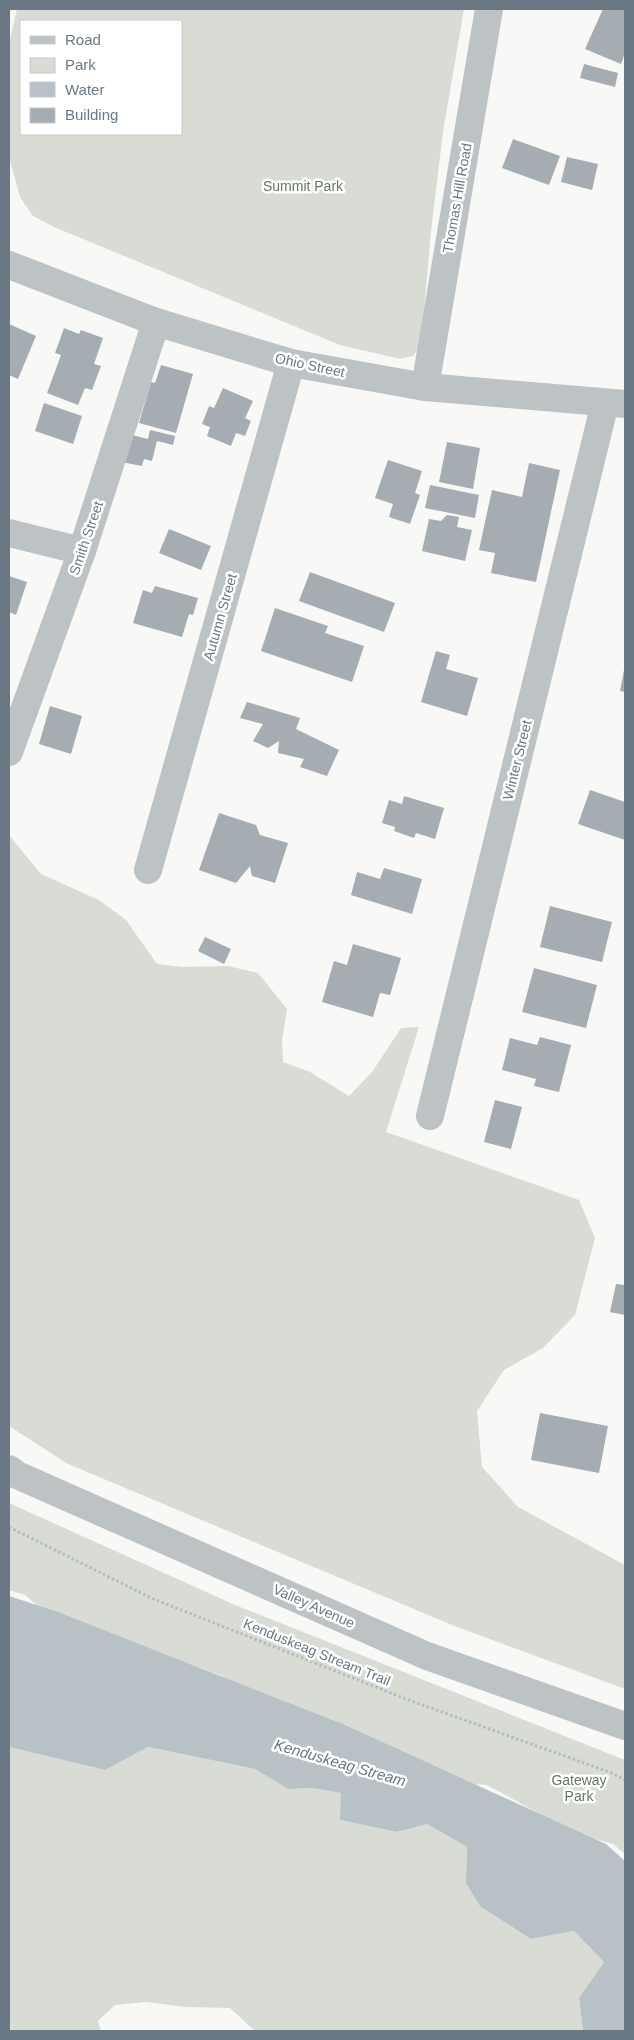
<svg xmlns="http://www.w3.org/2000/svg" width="634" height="2040" font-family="Arial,sans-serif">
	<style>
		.green { fill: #d8dcd5; fill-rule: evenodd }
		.water { fill: #b8c2c6 }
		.building { fill: #a5adb2 }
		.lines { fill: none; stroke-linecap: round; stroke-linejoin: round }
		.path { stroke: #b8bbbe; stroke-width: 3; stroke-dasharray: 2.5 2.5; stroke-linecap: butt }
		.minor { stroke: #bdc2c5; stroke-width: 28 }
		.labels { text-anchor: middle; stroke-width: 5; stroke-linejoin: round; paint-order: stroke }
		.park-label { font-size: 14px; fill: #677665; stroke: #fff }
		.street-label { font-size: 14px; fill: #6a7883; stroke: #fff }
		.water-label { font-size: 15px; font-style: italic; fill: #67787f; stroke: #fff }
	</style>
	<rect width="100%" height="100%" fill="#f8f8f6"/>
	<g class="green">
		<path d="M17,9h447l-21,123 -12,99 -10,114 -8,11 -13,3 -60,-14 -286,-118 -21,-11 -13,-19 -11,-40v-114zM21,21h160v113h-160z"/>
		<path d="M9,835l32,39 58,26 27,20 31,44 25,3 46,-1 30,7 29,36 -5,32 1,21 27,10 39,24 23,-24 29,-44 18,-1 -33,105 193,68 16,38 -20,77 -32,33 -39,22 -27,41 5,56 36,40 107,58v124l-173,-64 -384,-161 -59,-38z"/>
		<path d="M9,1503l226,102 390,155v94l-12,-10 -63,-18 -8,-11 -55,-30 -15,-1 -233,-97 -17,-11 -183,-69 -14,-12 -16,-5z"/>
		<path d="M9,1747l96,23 43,-23 107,22 33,20 25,-1 29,5 -2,27 57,12 30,-8 40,23 -1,36 65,56 43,-8 30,31 -25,36 4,33h-328l-25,-23 -44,-1 -40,-5 -31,3 -17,16 3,10h-92z"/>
	</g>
	<path class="water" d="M9,1596l49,16 287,113 261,119 19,17v170h-42l-4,-33 25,-36 -30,-31 -43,8 -51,-33 -14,-23 1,-36 -40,-23 -30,8 -57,-12 1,-27 -28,-5 -25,1 -33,-20 -107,-22 -43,23 -96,-23z"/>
	<g class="building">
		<path d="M603,9h22v44l-4,11 -36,-15z"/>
		<path d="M584,64l34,9 -3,14 -35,-9z"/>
		<path d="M513,139l47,17 -11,29 -47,-17z"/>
		<path d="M567,157l31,7 -6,26 -31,-8z"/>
		<path d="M9,324l27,12 -18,43 -9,-4z"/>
		<path d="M64,328l15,6 2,-4 22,8 -9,26 7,2 -9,24 -7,-2 -7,17 -31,-12 14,-38 -6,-2z"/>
		<path d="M161,365l32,9 -17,59 -37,-10 12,-41 4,1z"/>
		<path d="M223,388l30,13 -8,17 6,3 -6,15 -9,-3 -5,13 -24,-10 3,-9 -8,-3 7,-18 5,2z"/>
		<path d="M44,403l38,13 -9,28 -38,-13z"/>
		<path d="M150,430l25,6 -2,9 -16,-4 -5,20 -8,-2 -2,7 -26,-5 16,-26 16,4z"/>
		<path d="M447,442l33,6 -7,41 -34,-7z"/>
		<path d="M388,460l34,11 -7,22 5,2 -10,29 -21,-7 4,-13 -18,-6z"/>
		<path d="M529,463l31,7 -24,112 -45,-9 4,-20 -16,-3 13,-60 30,7z"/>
		<path d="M430,485l49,10 -4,23 -50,-10z"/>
		<path d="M447,515l12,2 -2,10 15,3 -7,31 -43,-10 7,-32 12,2z"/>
		<path d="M169,529l42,17 -10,24 -42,-17z"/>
		<path d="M310,572l85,31 -11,29 -85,-31z"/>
		<path d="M9,576l18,6 -11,33 -7,-3z"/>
		<path d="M155,586l43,12 -5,17 -4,-1 -7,23 -49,-14 10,-33 9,3z"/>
		<path d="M275,608l53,18 -3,7 39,13 -12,36 -91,-31z"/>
		<path d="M436,651l14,4 -4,14 32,9 -11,38 -46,-14z"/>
		<path d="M624,670h1v22l-5,-1z"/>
		<path d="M247,702l53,16 -4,11 43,21 -12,26 -27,-9 4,-8 -26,-6 1,-12 -11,7 -15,-7 10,-17 -23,-6z"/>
		<path d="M50,706l32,10 -11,38 -32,-10z"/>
		<path d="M590,790l35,12v38l-47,-16z"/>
		<path d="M404,796l40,12 -9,31 -19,-6 -2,5 -20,-7 1,-4 -13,-4 7,-23 13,4z"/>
		<path d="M219,813l37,12 4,10 28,8 -13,40 -23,-7 -2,-10 -14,17 -37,-13z"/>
		<path d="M384,868l38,11 -10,35 -61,-19 6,-23 23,7z"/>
		<path d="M550,906l62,16 -10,40 -62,-15z"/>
		<path d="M205,937l26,12 -7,15 -26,-13z"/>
		<path d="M353,944l48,14 -11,37 -10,-2 -7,24 -51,-15 12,-41 13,4z"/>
		<path d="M534,968l63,17 -11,43 -64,-16z"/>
		<path d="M540,1037l31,8 -12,47 -25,-6 2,-7 -34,-9 8,-32 27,7z"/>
		<path d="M495,1100l27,7 -11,42 -27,-7z"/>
		<path d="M616,1284l9,1v30l-15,-3z"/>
		<path d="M540,1413l68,13 -9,47 -68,-13z"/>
	</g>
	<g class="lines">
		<path class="path" d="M9,1527l142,71 255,101 206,74 13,7"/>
		<g class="minor">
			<path d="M9,265l147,57 135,41 134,24 200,17"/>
			<path d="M425,387l64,-378"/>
			<path d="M9,533l73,18"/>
			<path d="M9,752l73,-201 74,-229"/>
			<path d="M148,870l143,-507"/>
			<path d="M430,1116l175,-713"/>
			<path d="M9,1469l8,6 410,181 198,70"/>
		</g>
	</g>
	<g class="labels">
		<g class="park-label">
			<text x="303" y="191">Summit Park</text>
			<text x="579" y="1785">Gateway<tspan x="579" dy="16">Park</tspan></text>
		</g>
		<g class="street-label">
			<text transform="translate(457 198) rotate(-80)" y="5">Thomas Hill Road</text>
			<text transform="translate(310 365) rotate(12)" y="5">Ohio Street</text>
			<text transform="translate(86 538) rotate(-71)" y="5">Smith Street</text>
			<text transform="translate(220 617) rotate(-74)" y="5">Autumn Street</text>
			<text transform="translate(517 760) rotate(-76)" y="5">Winter Street</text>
			<text transform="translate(314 1606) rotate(24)" y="5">Valley Avenue</text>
			<text transform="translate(317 1652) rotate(22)" y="5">Kenduskeag Stream Trail</text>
		</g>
		<g class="water-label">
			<text transform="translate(340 1763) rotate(16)" y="5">Kenduskeag Stream</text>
		</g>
	</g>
	<rect width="634" height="2040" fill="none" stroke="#6a7883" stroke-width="20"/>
	<rect x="20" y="20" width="162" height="115" fill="#ffffff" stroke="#c3c9cd"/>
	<rect x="30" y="36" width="25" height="8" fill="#bdc2c5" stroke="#c3c9cd"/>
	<text x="65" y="45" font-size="15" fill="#6a7883">Road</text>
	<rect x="30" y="58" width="25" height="15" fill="#d8dcd5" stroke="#c3c9cd"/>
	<text x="65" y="70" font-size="15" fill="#6a7883">Park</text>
	<rect x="30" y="82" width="25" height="15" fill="#b8c2c6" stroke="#c3c9cd"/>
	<text x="65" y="95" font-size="15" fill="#6a7883">Water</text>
	<rect x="30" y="108" width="25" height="15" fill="#a5adb2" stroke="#c3c9cd"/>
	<text x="65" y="120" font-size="15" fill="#6a7883">Building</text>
</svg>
